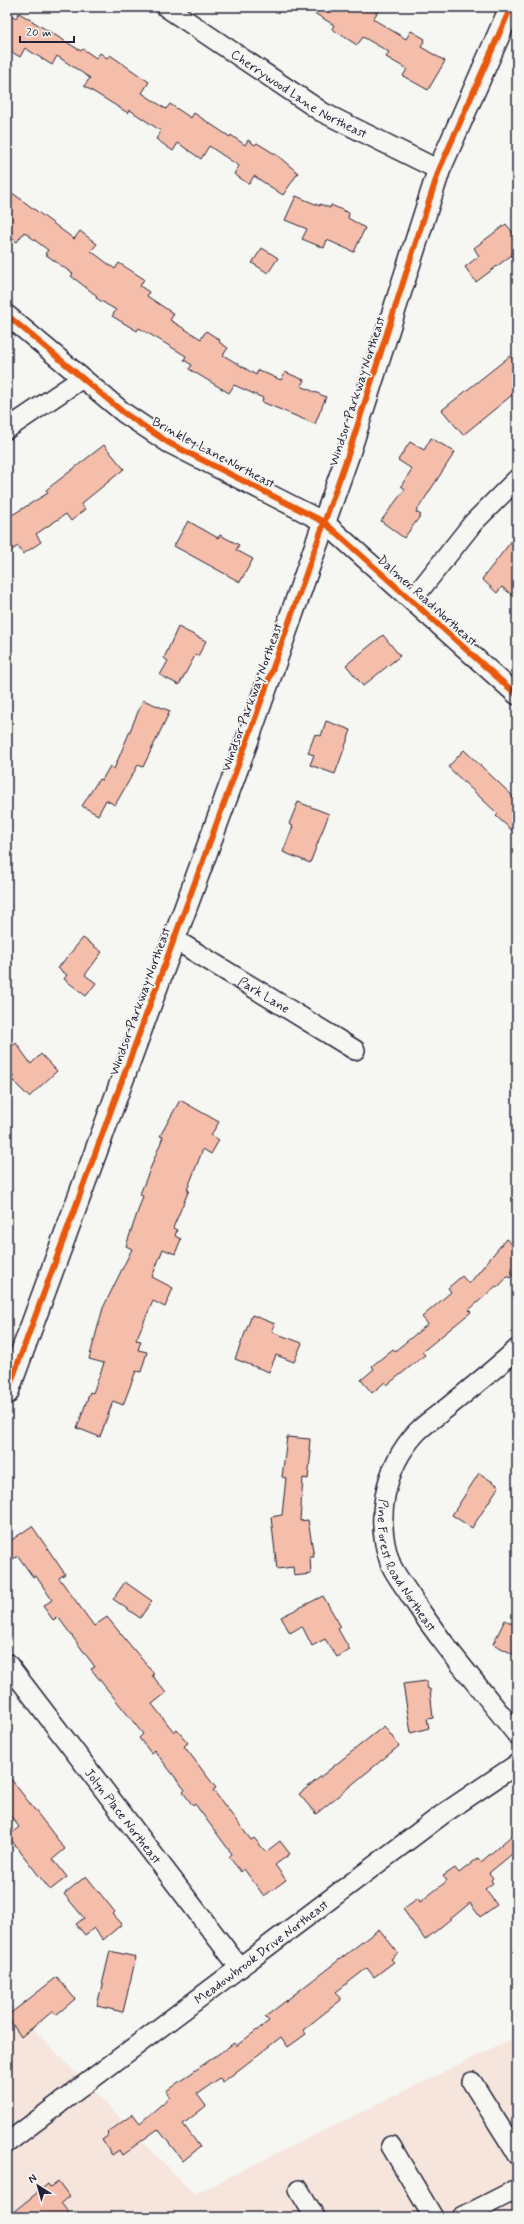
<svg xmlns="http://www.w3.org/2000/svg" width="524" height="2224" font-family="Mynerve,sans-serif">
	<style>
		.built { fill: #f6e5dc }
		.building { fill: #f5beaa; stroke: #22223b }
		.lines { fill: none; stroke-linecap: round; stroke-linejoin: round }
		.minor-casing { stroke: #22223b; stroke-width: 22 }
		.tertiary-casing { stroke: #22223b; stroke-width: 25 }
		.minor { stroke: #f6f6f2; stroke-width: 19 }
		.tertiary { stroke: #f6f6f2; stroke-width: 22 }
		.cycleway-casing { stroke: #f6f6f2; stroke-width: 8 }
		.cycleway { stroke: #e8590c; stroke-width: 6 }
		.labels { text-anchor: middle; stroke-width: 3.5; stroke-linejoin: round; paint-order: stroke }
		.street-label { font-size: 13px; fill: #22223b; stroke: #f6f6f2 }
	</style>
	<rect width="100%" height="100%" fill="#f6f6f2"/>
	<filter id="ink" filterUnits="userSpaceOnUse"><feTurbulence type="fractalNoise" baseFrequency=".025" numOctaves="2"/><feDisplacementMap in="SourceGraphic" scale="8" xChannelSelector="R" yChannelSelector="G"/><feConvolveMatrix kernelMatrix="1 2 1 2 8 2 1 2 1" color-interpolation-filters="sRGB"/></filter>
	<g filter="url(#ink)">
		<path class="built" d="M7,2002l187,192 323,-158v181h-510z"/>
		<g class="building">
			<path d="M304,7h77l-8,12 33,20 5,-8 14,8 -4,8 24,14 -17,29 -25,-14 4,-7 -21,-12 3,-5 -26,-15 -6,8 -25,-16 2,-4z"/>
			<path d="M7,12l9,6 3,-5 62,38 2,-2 13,9 4,-5 7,5 3,-3 39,27 -7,11 24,16 4,-5 21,14 3,-5 36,24 1,-2 14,10 3,-5 7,5 2,-2 21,13 20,17 -15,22 -29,-19 -5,8 -15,-10 5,-8 -30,-20 -8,13 -23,-16 -5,8 -17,-12 5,-8 -31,-21 -2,3 -44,-27 6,-8 -33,-22 -5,9 -27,-17 -5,9 -13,-8z"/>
			<path d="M7,189l67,50 6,-8 17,13 -6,7 24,18 4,-6 25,16 -4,7 9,6 -2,4 27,18 -4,6 31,19 5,-8 14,9 -1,2 9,6 -5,7 33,20 2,-5 23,10 4,-8 19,8 -3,6 25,11 -11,27 -53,-22 1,-4 -29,-13 -5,8 -40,-24 3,-4 -8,-5 2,-4 -28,-17 -19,-11 -2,3 -25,-15 4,-6 -20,-12 1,-2 -26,-20 2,-2 -28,-20 3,-4 -24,-18 -7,10 -10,-7z"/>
			<path d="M296,196l24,10v-2l10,4 1,-3 18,8 -1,5 17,10 -11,24 -27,-12 -3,8 -22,-9 5,-10 -22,-9z"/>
			<path d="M506,224l11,14v13l-41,31 -11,-15 14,-11 -5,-8z"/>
			<path d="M262,248l16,10 -10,15 -16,-10z"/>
			<path d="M510,356l7,9v26l-54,44 -21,-25z"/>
			<path d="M431,438l24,14 -39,60 5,3 -17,23 -23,-17 24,-32 -4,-3 11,-17 -14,-9 12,-18 14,8z"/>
			<path d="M104,445l20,24 -43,35 4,5 -14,12 -5,-7 -30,20 5,8 -18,12 -5,-8 -11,7v-35l41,-25 -2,-3z"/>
			<path d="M188,521l30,17 2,-3 19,10 -3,5 17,9 -13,23 -66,-36z"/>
			<path d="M517,534v65l-15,-12 -5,6 -15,-14z"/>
			<path d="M178,627l28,14 -8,15 -2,-2 -17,31 -19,-10 8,-14 -4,-3z"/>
			<path d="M383,635l17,21 -37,30 -17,-21z"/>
			<path d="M143,700l27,11 -27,56 -5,-2 -23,40 -9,-5 -8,15 -16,-9 17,-27 3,1 8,-14 4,3z"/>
			<path d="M326,721l25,9 -16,44 -25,-9 4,-10 -6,-2 7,-19 6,2z"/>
			<path d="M464,750l53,50v35l-21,-19 2,-2 -50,-47z"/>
			<path d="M298,802l31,12 -19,49 -27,-11 10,-26 -4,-2z"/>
			<path d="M83,938l19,14 -17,23 11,8 -10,13 -22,-17 3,-4 -9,-7z"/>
			<path d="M16,1043l15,21 10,-10 16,17 -28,26 -16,-16 2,-2 -8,-11v-18z"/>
			<path d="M180,1100l39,22 -8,13 8,5 -8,14 -8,-5 -16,41h2l-16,38 4,2 -2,6 6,3 -6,15 -12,-5 -11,28 21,11 -8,19 -12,-6 -17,39 5,1 -3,9 9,2 -6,20 -5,-1 -13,34 -10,-4 -13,36 -23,-9 13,-36 3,1 11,-30 -15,-4 14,-51 29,-59 -6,-3 17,-50 -3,-2 23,-57 -3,-1z"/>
			<path d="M506,1239l11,9v22l-7,8 -2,-2 -10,11 -2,-1 -27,24 2,2 -49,40 3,3 -38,30 -2,-3 -13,11 -11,-13 13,-11 -2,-3 21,-17 2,2 33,-27 -6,-7 29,-25 -3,-4 14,-12 7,8z"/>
			<path d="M252,1315l23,9 -3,8 30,11 -8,19 -18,-7 -7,17 -34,-13z"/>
			<path d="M287,1437l23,2 -1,12h2l-3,28 -5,-1 -3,43 8,-1 6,37h-4l1,17 -17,2 -1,-9 -16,2 -6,-52 11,-2 4,-37 -4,-1z"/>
			<path d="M479,1473l20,13 -27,42 -20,-13z"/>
			<path d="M32,1526l33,48 -6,4 35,48 13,-9 47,57 -2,1 14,18 -14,11 22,28 3,-2 11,13 -4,3 32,42 -3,2 38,50 3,-2 12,14 14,-11 10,13 -15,11 11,15 -22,16 -20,-27 -3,3 -12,-15 3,-3 -37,-50 -2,2 -10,-14 2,-2 -31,-40 -3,3 -12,-15 4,-4 -52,-65 4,-2 -37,-50 -5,3 -10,-14 9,-6 -16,-24 -3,1 -15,-21 -5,3 -6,-9v-7z"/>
			<path d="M125,1582l27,19 -12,17 -27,-19z"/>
			<path d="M323,1596l18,31 -3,2 12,21 -13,7 -12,-18 -13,7 -10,-20 -12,7 -9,-16z"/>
			<path d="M505,1620l12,6v30l-24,-12z"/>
			<path d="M426,1681l2,8h2l3,29 -6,1 2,9 -18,5 -8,-49z"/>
			<path d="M384,1726l15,20 -83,68 -17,-20z"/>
			<path d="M7,1774l58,75 -12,10 14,18 -17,13 -42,-54 11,-9 -12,-16z"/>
			<path d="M517,1831v19l-28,23 4,5 -2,2 2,3 -8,6 12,16 -17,12 -10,-14 -45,37 -22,-31 15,-11 2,4 27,-21 -4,-5 12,-8 4,5 19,-15 3,4z"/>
			<path d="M86,1876l29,36 -2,2 9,10 -19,16 -9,-12 -9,7 -9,-11 8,-6 -20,-24z"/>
			<path d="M379,1929l19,24 -7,6 3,3 -20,15 -7,-9 -31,24 5,8 -38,30 3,4 -18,13 -7,-10 -58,45 -3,-4 -23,16 9,12 -23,18 17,23 -17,14 -25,-32 -36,26 -3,-5 -7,5 -10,-15 7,-5 -2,-2 26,-19 7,9 30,-26 -4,-6 68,-48 2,3 33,-25 -4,-4z"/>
			<path d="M110,1951l26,6 -13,55 -26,-6z"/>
			<path d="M57,1977l18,22 -19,16 -3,-4 -32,26 -14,-21z"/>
			<path d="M58,2181l11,15 -8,7 11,14h-65l41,-33 2,3z"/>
		</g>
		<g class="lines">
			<defs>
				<g id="minor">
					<path id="s1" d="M166,7l156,105 117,58"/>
					<path d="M7,315l117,98 45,30 155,79 193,173"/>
					<path d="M7,429l74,-50"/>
					<path d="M412,600l61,-77 44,-44"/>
					<path id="s2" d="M174,939l181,111"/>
					<path id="s3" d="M517,1349c-22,20 -46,39 -69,58 -10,8 -22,16 -31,25 -33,35 -43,88 -26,133 5,11 14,22 21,33 31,48 70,92 105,137"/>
					<path id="s4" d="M7,1663l233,305"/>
					<path d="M472,2082l45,72"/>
					<path id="s5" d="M7,2143l436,-329 74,-50"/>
					<path d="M391,2146l42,71"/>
					<path d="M299,2190l16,27"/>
					<path d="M462,2217l55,-28"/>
				</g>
				<path id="tertiary" d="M7,1393l244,-663 98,-278 90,-282 72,-163"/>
			</defs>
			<use href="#minor" class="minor-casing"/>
			<use href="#tertiary" class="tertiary-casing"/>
			<use href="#minor" class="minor"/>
			<use href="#tertiary" class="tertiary"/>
			<defs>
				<g id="cycleway">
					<path d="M7,315l117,98 45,30 155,79 193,173"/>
					<path d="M7,1393l244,-663 98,-278 90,-282 72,-163"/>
				</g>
			</defs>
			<use href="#cycleway" class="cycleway-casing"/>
			<use href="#cycleway" class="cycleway"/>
		</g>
	</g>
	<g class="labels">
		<g class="street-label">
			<text dy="5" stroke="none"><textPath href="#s1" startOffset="159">Cherrywood Lane Northeast</textPath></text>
			<text transform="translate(356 391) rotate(-72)" y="5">Windsor Parkway Northeast</text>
			<text transform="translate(214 452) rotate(28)" y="5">Brinkley Lane Northeast</text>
			<text transform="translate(428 600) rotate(42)" y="5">Dalmer Road Northeast</text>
			<text transform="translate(251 697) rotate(-70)" y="5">Windsor Parkway Northeast</text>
			<text dy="5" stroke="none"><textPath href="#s2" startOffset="106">Park Lane</textPath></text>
			<text transform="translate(139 1001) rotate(-70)" y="5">Windsor Parkway Northeast</text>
			<text dy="5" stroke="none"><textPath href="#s3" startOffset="278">Pine Forest Road Northeast</textPath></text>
			<text dy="5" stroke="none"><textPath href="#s4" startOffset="192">Jolyn Place Northeast</textPath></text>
			<text dy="5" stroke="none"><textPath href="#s5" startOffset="318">Meadowbrook Drive Northeast</textPath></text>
		</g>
	</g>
	<rect width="524" height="2224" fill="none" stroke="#f6f6f2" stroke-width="24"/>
	<rect x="12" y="12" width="500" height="2200" fill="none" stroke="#22223b" stroke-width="1.5" filter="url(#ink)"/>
	<g transform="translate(38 2186) rotate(323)" stroke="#f6f6f2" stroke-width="3" paint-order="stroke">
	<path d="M0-3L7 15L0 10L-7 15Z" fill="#22223b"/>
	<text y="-6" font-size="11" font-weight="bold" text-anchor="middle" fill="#22223b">N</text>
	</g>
	<path d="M20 36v6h54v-6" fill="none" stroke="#22223b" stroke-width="2"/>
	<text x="26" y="36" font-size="12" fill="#22223b" stroke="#f6f6f2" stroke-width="3" paint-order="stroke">20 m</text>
</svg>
